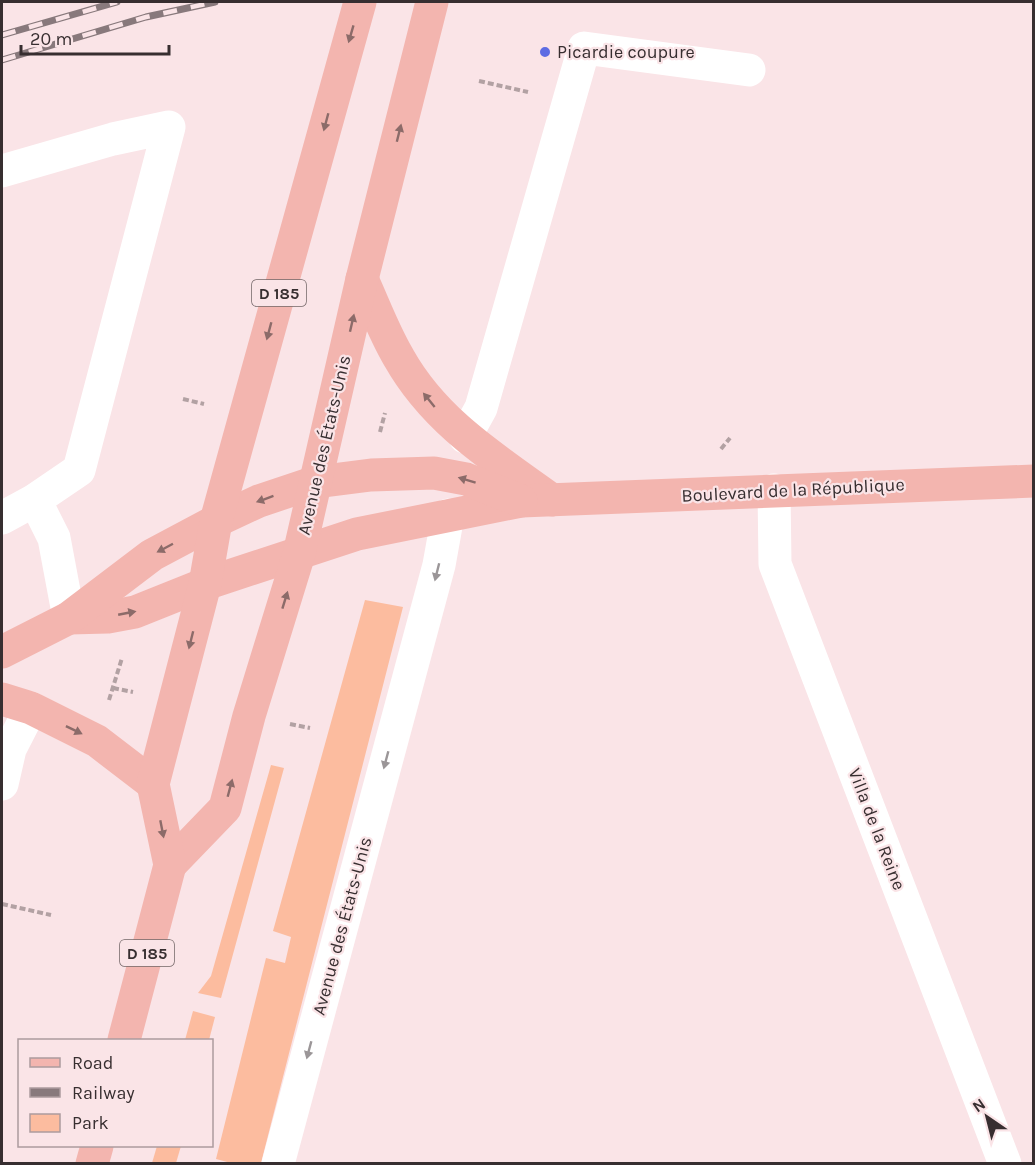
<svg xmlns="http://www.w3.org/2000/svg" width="1035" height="1165" font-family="Karla,sans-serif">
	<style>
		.green { fill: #fcbc9f }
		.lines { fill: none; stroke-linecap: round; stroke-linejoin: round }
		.path { stroke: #b2a1a3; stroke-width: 4; stroke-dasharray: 6 3; stroke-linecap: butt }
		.minor { stroke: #fff; stroke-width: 33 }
		.major { stroke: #f3b5af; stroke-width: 33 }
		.rail-casing { stroke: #88797c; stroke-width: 7 }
		.rail { stroke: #fae4e7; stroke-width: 4.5; stroke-dasharray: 14; stroke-linecap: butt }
		.oneway { fill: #8c6b69 }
		.oneway2 { fill: #9b9698 }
		.poi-dot { fill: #5d6ce3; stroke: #fae4e7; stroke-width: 2 }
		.labels { text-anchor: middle; stroke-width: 4.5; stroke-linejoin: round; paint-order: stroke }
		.shield { fill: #fae4e7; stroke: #726567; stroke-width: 1.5 }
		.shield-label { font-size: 16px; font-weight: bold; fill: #372e30 }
		.poi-label { font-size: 18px; fill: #372e30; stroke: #fae4e7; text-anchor: start }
		.street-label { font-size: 18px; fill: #372e30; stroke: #fae4e7 }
	</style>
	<rect width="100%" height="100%" fill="#fae4e7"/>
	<g class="green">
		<path d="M365,600l38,7 -142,556h-30l-15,-4 50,-201 19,5 6,-26 -18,-6z"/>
		<path d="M271,765l13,3 -63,230 -23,-5 13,-17z"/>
		<path d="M193,1011l22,6 -6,23h-24z"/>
		<path d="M157,1146h24l-5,17h-24z"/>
	</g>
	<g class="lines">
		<g class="path">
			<path d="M479,81l49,11"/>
			<path d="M183,399l21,5"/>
			<path d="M380,432l5,-19"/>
			<path d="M721,449l9,-11"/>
			<path d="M113,688l20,4"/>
			<path d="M109,700l13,-42"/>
			<path d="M290,724l20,4"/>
			<path d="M2,904l49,11"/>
		</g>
		<g class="minor">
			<path d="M2,171l111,-32 56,-12 -90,343 -44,30 -33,18"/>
			<path d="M465,437l16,-29 103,-360 165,22"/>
			<path d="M774,490l1,74 230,600"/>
			<path d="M35,500l19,38 15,80"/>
			<path d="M2,784l8,-35 21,-41"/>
			<path d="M278,1164l161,-599 9,-50"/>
		</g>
		<g class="major">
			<path d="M362,279c12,26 22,54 37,79 36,64 95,100 153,142"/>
			<path d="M69,618l39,-1 27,-5 70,-28 152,-50 164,-33 513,-20"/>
			<path d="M2,652l67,-34 83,-63 64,-34 43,-20 57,-19 55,-7 63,-2 32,6 55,22"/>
			<path d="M2,699l29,9 66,33 56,43"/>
			<path d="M170,865l55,-57 24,-92 50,-162 63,-275 70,-277"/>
			<path d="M124,1040l46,-175 -17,-81 52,-200 11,-63 144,-519"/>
			<path d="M92,1164l5,-18"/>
		</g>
		<defs>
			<g id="rail">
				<path d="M2,35l115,-33"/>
				<path d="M2,60l144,-43 69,-15"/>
			</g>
		</defs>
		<use href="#rail" class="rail-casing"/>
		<use href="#rail" class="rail"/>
	</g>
	<defs><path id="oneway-solid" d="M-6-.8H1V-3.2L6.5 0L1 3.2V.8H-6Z" transform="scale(1.5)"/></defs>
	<g class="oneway">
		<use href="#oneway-solid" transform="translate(351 34) rotate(106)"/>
		<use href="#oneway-solid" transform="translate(326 122) rotate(105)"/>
		<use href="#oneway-solid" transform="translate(399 133) rotate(-76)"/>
		<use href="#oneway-solid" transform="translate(352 323) rotate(-77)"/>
		<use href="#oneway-solid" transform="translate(269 331) rotate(105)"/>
		<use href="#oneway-solid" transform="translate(429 400) rotate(-129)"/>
		<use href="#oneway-solid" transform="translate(467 480) rotate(-163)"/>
		<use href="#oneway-solid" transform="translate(265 499) rotate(160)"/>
		<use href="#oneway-solid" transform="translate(165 548) rotate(152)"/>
		<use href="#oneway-solid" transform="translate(285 600) rotate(-73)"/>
		<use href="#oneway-solid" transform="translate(127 613) rotate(-11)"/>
		<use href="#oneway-solid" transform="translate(191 640) rotate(104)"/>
		<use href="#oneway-solid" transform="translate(74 730) rotate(26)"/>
		<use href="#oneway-solid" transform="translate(230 788) rotate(-75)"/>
		<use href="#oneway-solid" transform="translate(162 829) rotate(79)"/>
	</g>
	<g class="oneway2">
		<use href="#oneway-solid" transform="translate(437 572) rotate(104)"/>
		<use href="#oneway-solid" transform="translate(386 760) rotate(105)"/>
		<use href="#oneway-solid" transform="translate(309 1050) rotate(105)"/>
	</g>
	<circle class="poi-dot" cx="545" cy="52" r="6"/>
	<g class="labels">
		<g class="shield">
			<rect x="252" y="280" width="54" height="26" rx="4.5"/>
			<rect x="120" y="940" width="54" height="26" rx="4.5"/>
		</g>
		<g class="shield-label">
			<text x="279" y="299">D 185</text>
			<text x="147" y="959">D 185</text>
		</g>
		<g class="poi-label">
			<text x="557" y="58">Picardie coupure</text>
		</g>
		<g class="street-label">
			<text transform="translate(324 445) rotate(-77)" y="6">Avenue des États-Unis</text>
			<text transform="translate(793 490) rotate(-3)" y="6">Boulevard de la République</text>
			<text transform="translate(877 829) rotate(69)" y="6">Villa de la Reine</text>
			<text transform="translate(342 926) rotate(-75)" y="6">Avenue des États-Unis</text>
		</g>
	</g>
	<rect width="1035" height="1165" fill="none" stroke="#372e30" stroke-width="6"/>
	<rect x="18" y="1039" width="195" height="108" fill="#fae4e7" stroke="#ac9b9e" stroke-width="1.5"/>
	<rect x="30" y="1058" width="30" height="9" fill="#f3b5af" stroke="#ac9b9e" stroke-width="1.5"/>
	<text x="72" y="1069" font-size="18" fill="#372e30">Road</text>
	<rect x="30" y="1088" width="30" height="9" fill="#88797c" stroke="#ac9b9e" stroke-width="1.5"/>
	<text x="72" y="1099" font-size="18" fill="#372e30">Railway</text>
	<rect x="30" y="1114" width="30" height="18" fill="#fcbc9f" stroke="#ac9b9e" stroke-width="1.5"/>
	<text x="72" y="1129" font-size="18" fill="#372e30">Park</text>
	<g transform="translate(987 1117) rotate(325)" stroke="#fae4e7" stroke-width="4.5" paint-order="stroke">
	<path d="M0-4.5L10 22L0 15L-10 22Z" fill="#372e30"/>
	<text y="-9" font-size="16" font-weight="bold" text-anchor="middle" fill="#372e30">N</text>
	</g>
	<path d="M21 45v9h148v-9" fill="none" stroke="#372e30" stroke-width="3"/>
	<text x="30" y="45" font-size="18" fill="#372e30" stroke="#fae4e7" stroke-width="4.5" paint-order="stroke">20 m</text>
</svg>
